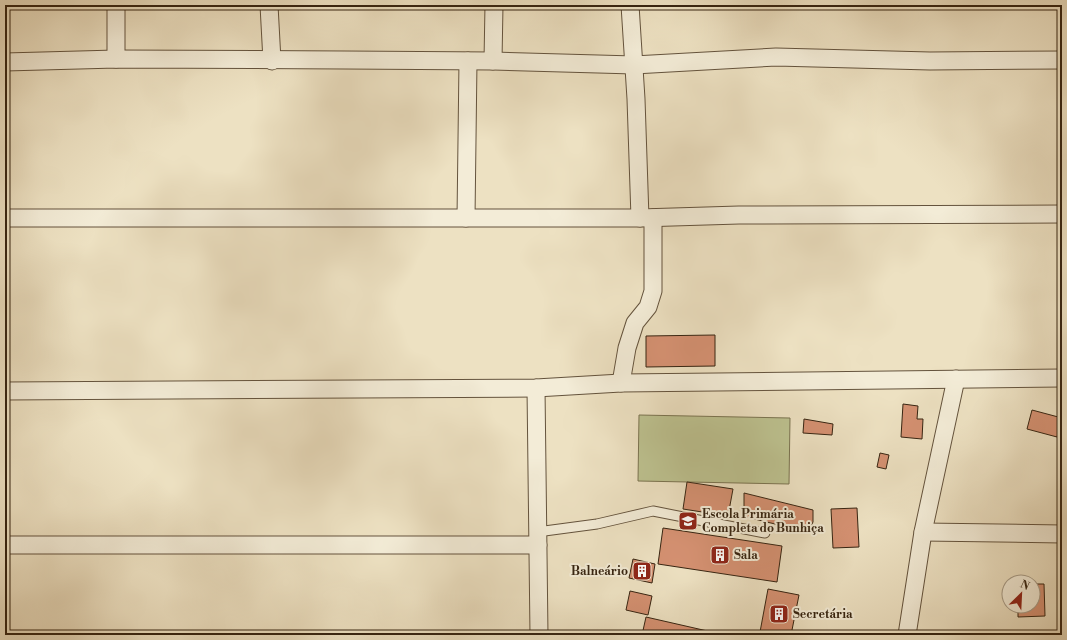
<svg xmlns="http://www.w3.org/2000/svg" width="1067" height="640" font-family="'Libre Bodoni',serif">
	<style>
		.pitch { fill: #bdc290; stroke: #7a7350 }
		.building { fill: #d59172; stroke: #362411 }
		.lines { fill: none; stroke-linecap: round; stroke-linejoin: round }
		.lane-casing { stroke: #64533d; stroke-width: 11 }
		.street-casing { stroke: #64533d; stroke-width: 19 }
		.lane { stroke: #f3ecd7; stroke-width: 9 }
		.street { stroke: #f3ecd7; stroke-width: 17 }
		.labels { text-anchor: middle; stroke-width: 4; stroke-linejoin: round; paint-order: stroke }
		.poi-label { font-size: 12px; font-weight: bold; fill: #362411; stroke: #f3ecd7; text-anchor: start }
	</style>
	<rect width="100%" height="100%" fill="#ede1c2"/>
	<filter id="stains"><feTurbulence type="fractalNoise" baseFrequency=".005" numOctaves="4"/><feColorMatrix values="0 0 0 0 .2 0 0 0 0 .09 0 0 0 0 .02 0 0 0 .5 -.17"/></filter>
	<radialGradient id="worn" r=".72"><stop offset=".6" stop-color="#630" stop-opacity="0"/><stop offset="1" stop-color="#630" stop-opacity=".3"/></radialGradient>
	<path class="pitch" d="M639,415l151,3 -1,66 -151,-3z"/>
	<g class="building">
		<path d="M715,335v31l-69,1v-31z"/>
		<path d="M903,404l15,2 -1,13h6l-1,20 -21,-2z"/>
		<path d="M1032,410l30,8 -5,19 -30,-8z"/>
		<path d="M804,419l29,5 -1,11 -29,-2z"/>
		<path d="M880,453l9,2 -3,14 -9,-2z"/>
		<path d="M687,482l46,7 -5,27 -45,-7z"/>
		<path d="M744,493l69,17v12l-5,10 -66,-16 2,-9z"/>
		<path d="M857,508l2,39 -26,1 -2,-39z"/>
		<path d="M663,528l119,18 -5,36 -119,-18z"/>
		<path d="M633,559l22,5 -3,19 -23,-5z"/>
		<path d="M1033,584h11l1,32 -27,1v-11h15z"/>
		<path d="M768,589l31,6 -8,40h-18l-13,-3z"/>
		<path d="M630,591l22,5 -4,19 -22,-5z"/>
		<path d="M646,617l79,18h-83z"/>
	</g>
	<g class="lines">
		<defs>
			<path id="lane" d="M537,532l60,-8 56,-13 112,22"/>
			<g id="street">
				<path d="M116,5v54"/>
				<path d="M269,5l3,56"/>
				<path d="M630,5l6,94 4,119"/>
				<path d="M493,61l1,-56"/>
				<path d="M5,62l111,-3 229,1 148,1 141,4 142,-8 154,4 132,-1"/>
				<path d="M5,218h635l99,-3 323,-1"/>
				<path d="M466,218l2,-157"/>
				<path d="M621,383l6,-35 8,-25 13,-16 5,-16v-73"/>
				<path d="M536,388l3,247"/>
				<path d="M5,391l531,-3 85,-5 441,-5"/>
				<path d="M923,532l139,2"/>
				<path d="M5,545h533"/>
				<path d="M907,635l16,-103 33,-153"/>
			</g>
		</defs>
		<use href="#lane" class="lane-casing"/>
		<use href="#street" class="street-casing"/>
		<use href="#lane" class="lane"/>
		<use href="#street" class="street"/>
	</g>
	<defs>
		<symbol id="school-square" viewBox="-11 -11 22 22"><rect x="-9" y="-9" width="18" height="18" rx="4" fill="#8f2418" stroke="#f3ecd7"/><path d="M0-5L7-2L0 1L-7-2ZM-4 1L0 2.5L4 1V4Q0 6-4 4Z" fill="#fff"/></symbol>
		<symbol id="building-square" viewBox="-11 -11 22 22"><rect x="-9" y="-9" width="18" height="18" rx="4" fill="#8f2418" stroke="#f3ecd7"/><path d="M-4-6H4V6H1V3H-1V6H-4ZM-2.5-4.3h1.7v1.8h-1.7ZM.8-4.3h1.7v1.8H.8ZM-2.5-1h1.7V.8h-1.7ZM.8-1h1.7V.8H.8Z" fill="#fff"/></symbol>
	</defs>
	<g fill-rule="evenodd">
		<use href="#school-square" x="677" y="510" width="22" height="22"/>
		<use href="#building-square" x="709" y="544" width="22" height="22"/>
		<use href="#building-square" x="631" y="560" width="22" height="22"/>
		<use href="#building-square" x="768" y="603" width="22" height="22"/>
	</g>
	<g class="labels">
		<g class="poi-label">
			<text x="702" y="518">Escola Primária<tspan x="702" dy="14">Completa do Bunhiça</tspan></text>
			<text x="734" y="559">Sala</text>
			<text x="628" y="575" text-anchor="end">Balneário</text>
			<text x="793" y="618">Secretária</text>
		</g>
	</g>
	<rect width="1067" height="640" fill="none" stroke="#ede1c2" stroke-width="20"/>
	<rect x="6" y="6" width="1055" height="628" fill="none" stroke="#362411" stroke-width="2"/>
	<rect x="10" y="10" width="1047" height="620" fill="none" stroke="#362411"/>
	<g transform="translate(1021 594) rotate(24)"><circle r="19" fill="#f3ecd7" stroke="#a79c88"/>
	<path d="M0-3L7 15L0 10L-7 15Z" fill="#8f2418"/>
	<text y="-6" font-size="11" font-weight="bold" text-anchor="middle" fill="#362411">N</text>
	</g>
	<rect width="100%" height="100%" filter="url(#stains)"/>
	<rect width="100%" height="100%" fill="url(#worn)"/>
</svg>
